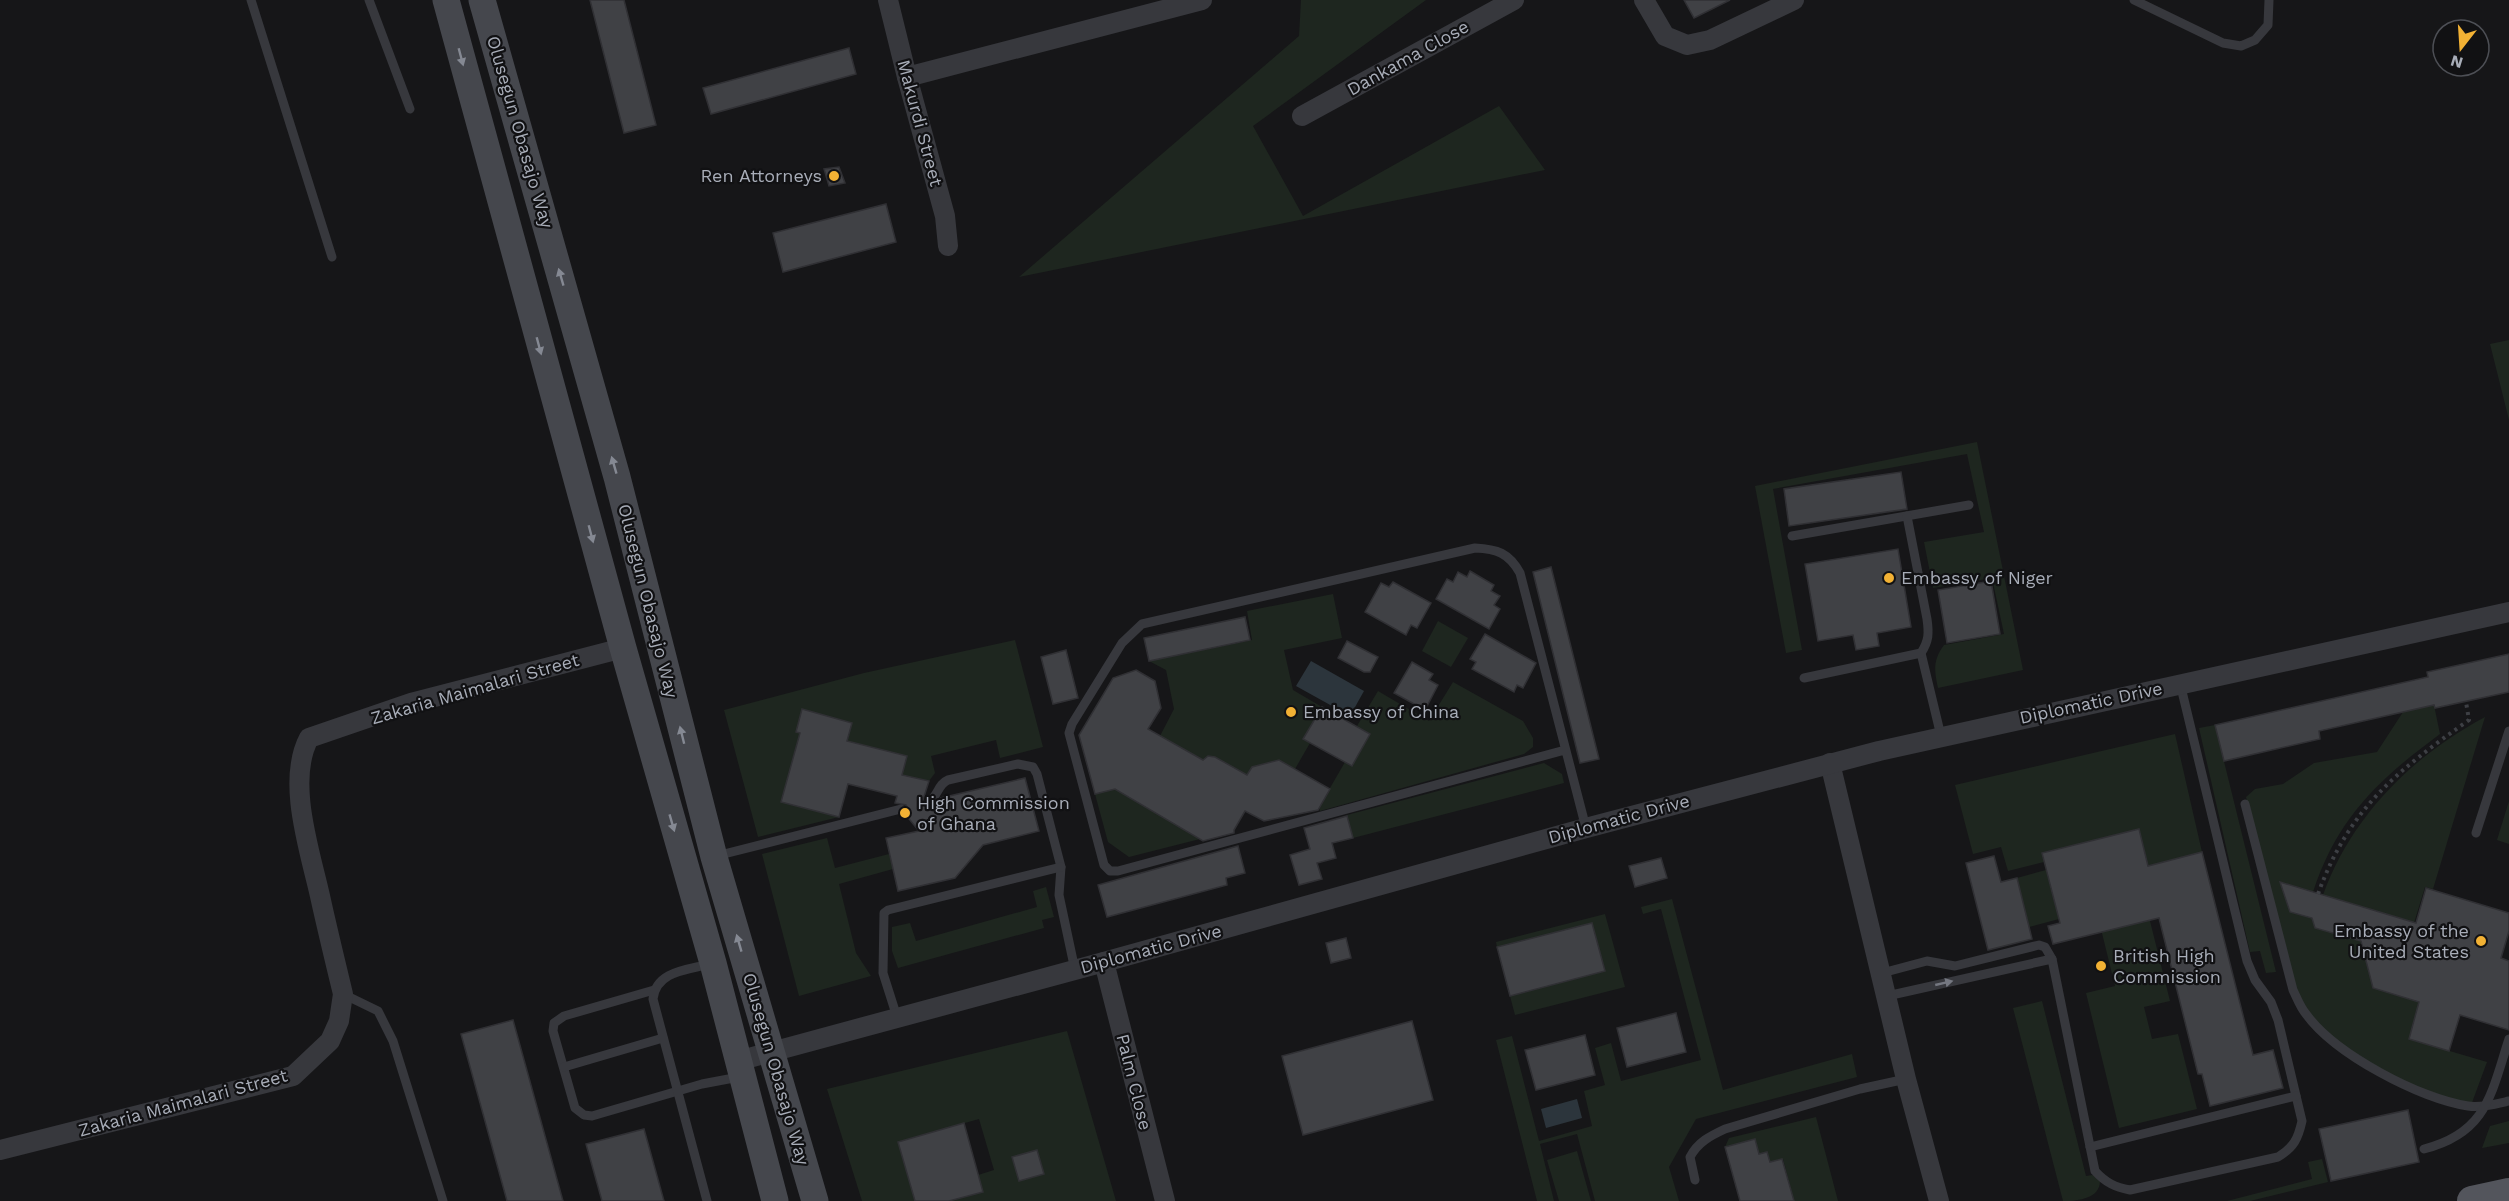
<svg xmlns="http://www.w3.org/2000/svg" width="2509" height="1201" font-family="'Work Sans',sans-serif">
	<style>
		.green { fill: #1e261f; fill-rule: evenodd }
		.water { fill: #2c353c }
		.building { fill: #404145; stroke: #303034; stroke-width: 1.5 }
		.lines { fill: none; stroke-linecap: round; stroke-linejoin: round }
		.path { stroke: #3d3f44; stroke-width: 4; stroke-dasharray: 3 4.5; stroke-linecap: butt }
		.service { stroke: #37383d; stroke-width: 9 }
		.minor { stroke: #37383d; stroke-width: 20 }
		.secondary { stroke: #45474d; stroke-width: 27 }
		.primary { stroke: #53555c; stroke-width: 30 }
		.oneway { fill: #858993 }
		.oneway2 { fill: #757881 }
		.poi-dot { fill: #f2b134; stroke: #111113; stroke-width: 2 }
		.labels { text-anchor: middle; stroke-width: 4.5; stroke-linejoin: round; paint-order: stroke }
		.street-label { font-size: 18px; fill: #a8adb8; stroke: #111113 }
		.poi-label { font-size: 18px; fill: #a8adb8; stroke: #111113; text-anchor: start }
	</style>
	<rect width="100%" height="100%" fill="#161618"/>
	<g class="green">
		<path d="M1301,0h125l-173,126 50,90 196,-110 46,64 -526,107 280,-241z"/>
		<path d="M2509,340v80l-19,-76z"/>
		<path d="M1977,442l46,228 -85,18c-4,-18 -5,-28 6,-43l60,-11 -12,-56 -59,10 -9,-46 60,-10 -17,-78 -194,35 29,161 -16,3 -31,-167z"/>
		<path d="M1333,594l9,44 -58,12 9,40 29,17 -19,32 7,4 -15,26 -16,-9 -27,7 -5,8 -32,-18 -7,-1 -5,4 -43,-24 14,-27 -8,-39 -17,-9 103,-21 -5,-29z"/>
		<path d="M1438,621l30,17 -17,29 -29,-16z"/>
		<path d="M1015,640l28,107 -43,11 -4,-18 -65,16 4,17 -6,8 -27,-6 4,-19 -55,-14 -8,32 -51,-12 -10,40 57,15 -81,20 -34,-127 140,-37zM803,710l49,13 -6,23 -49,-14z"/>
		<path d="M1453,682l70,39 10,17v9l-9,7 -204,57 -1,-4 26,-45 7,4 18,-32 -13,-8 21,-35 51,30z"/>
		<path d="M2434,705l6,29c-62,46 -102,83 -127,158l-32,-9 9,29 22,6 3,10 46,13 12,47 46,14 -10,37 78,23 -17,46 -65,-24 -66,-40 -41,-40 -52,-207 9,-8 28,-5 31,-21 63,-11 26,-40z"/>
		<path d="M2485,717l-52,172 -8,-2 -11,36 -91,-28c28,-78 89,-139 162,-178z"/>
		<path d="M2215,725l61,247 -10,1 -6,-22 -10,1 -51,-224z"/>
		<path d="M2175,734l27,118 -54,14 -9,-37 -97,24 2,9 -36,9 -7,-24 -28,7 -18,-69z"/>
		<path d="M1544,763l18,11 2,9 -211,55 -6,-23z"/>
		<path d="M1115,789l85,50 -71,18 -21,-15 -13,-48z"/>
		<path d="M2509,801v43l-12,-4z"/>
		<path d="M827,838l8,30 54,-14 4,15 -54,15 17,69 15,23 -72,20 -37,-142z"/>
		<path d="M2046,870l13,49 -30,8 -12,-49z"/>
		<path d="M1046,887l8,30 -12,3 2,8 -146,40 -6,-17v-24l18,-4 6,18 121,-34 -4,-16z"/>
		<path d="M1672,899l51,191 129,-36 5,23 -161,42 -27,48 10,34h-84l-18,-67 -37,10 14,57h-17l-41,-161 16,-4 27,105 53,-15 -8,-35 21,-6 -10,-37 16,-5 10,38 80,-21 -40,-151 -18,5 -2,-7z"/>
		<path d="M1605,914l20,73 -110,28 -5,-19 95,-25 -13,-48 -95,24 -1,-5z"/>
		<path d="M2149,917l21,84 -26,6 8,32 26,-5 19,75 -78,19 -33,-135 29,-7 -14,-57z"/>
		<path d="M2042,1001l44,175 13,-2c6,23 -17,27 -36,27l-50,-193z"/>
		<path d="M1067,1031l49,170h-167l33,-9 -4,-17 16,-5 -15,-51 -81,23 17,59h-53l-35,-112zM1037,1150l7,24 -25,7z"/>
		<path d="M1816,1117l22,84h-44l-11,-42 -13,3 -3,-10 -8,2 -4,-15 -30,8 4,-9z"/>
		<path d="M2509,1121v22l-27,5 8,-22z"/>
		<path d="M1577,1151l14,50h-32l-12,-41z"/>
		<path d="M2322,1159l6,23 -78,19h-23l85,-22 -4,-17z"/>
	</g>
	<g class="water">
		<path d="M1311,661l53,30 -14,25 -54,-30z"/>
		<path d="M1577,1099l5,19 -36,10 -5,-19z"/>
	</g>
	<g class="building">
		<path d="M590,0h34l32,125 -32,8z"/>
		<path d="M1684,0h46l-36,18z"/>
		<path d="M849,48l7,26 -145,40 -8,-26z"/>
		<path d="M839,167l6,16 -16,3 -5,-17z"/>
		<path d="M886,204l10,38 -113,30 -10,-39z"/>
		<path d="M1901,472l6,37 -118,17 -5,-37z"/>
		<path d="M1898,549l13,78 -34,6 2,13 -23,4 -3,-15 -35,6 -13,-77z"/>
		<path d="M1551,567l48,192 -19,4 -47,-191z"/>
		<path d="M1470,571l24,14 -3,6 9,5 -6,9 6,4 -11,20 -53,-30 11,-20 6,3 5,-10 9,5z"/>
		<path d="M1991,581l9,53 -53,9 -9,-53z"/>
		<path d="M1393,582l38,21 -14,25 -6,-3 -5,10 -41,-23 16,-29 8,4z"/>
		<path d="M1245,617l5,23 -101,21 -5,-23z"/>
		<path d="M1485,634l51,29 -13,25 -6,-3 -3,7 -42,-23 4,-7 -6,-3z"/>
		<path d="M1347,641l31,16 -8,15h-6l-26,-14z"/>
		<path d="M1066,650l12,48 -25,6 -12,-47z"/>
		<path d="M2509,654v38l-74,16 -1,-3 -115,26 1,8 -96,22 -9,-36 213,-48 -1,-5z"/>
		<path d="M1412,662l21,12 -4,6 9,5 -13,25 -31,-17z"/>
		<path d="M1136,670l19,11 6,27 -13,21 55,31 5,-4 7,1 32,18 5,-8 27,-7 51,29 -12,21 -54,11 -19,-10 -11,19v3l-31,8 -88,-52 -20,5 -16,-59 34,-57z"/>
		<path d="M1322,707l48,27 -18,32 -49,-27z"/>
		<path d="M802,709l50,14 -5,18 60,15 -5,19 27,6 -7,22 5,5 6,-1 8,-9 84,-20 14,53 -56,14 -28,33 -57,13 -12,-53 33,-7 -14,-17 3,-4 -2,-5 -11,-2 2,-7 -49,-12 -9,33 -58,-15 19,-69 -4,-1z"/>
		<path d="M1347,816l6,22 -21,5 4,15 -19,5 5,16 -23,6 -9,-30 20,-6 -6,-21z"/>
		<path d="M2139,829l9,37 54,-14 51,203 20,-5 10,38 -73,18 -8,-32h-4l-39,-156 -106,26 -5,-18 12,-3 -18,-70z"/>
		<path d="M1238,846l7,27 -19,5 1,7 -120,32 -9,-32z"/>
		<path d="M1994,856l7,26 16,-4 15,61 -44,11 -22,-87z"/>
		<path d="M1661,858l6,20 -32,9 -6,-21z"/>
		<path d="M2280,882l136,41 10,-35 83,25v18l-8,27 8,3v69l-49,-15 -11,36 -40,-12 10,-37 -46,-14 -12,-47 -46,-13 -3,-10 -22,-6z"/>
		<path d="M1592,923l13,48 -95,25 -13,-49z"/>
		<path d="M1346,938l5,20 -20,5 -5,-20z"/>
		<path d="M1676,1013l10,39 -59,15 -10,-39z"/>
		<path d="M513,1020l50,181h-56l-46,-167z"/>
		<path d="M1412,1021l21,79 -130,35 -21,-79z"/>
		<path d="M1585,1035l10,40 -59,15 -11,-40z"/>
		<path d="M2408,1110l11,52 -88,19 -12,-52z"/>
		<path d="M964,1123l19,69 -34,9h-34l-17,-59z"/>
		<path d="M644,1129l20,72h-62l-16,-57z"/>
		<path d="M1755,1139l4,15 8,-2 3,10 12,-3 12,42h-54l-15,-54z"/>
		<path d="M1037,1150l7,24 -25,7 -7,-24z"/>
	</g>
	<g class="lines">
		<path class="path" d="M2318,894c31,-86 79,-123 151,-174l-3,-18"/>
		<g class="service">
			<path d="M251,0l81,257"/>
			<path d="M369,0l41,109"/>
			<path d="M2134,0l89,43 18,3 14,-6 13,-15 1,-25"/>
			<path d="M1792,536l177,-31"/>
			<path d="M1921,653l20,83"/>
			<path d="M1804,678l117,-25c8,-12 8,-20 6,-34l-20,-103"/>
			<path d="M1565,750l-447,121h-8l-6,-6 -35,-132 3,-9 50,-81 20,-19 333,-76c22,1 34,5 45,25l66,255"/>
			<path d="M929,802c9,-6 9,-18 19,-22l70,-16 15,3 4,7 24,93 -2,28 16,75"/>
			<path d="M2245,804l48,186c4,8 7,17 13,24 29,40 114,85 162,92 13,2 28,-2 41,-5"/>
			<path d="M2476,833l33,-102"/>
			<path d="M716,856l185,-47"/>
			<path d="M1882,973l45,-12 28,5 84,-21 6,2 7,12 43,212c11,12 20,16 35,19l148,-33c16,-10 20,-18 24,-36l-24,-101 -7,-18 -16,-22 -8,-19 -67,-278"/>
			<path d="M654,990l-90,26 -10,7 -1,8 22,77 9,7 8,1 110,-32 37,-7"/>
			<path d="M343,994l35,17 15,30 50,160"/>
			<path d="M1887,996l165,-37"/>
			<path d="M897,1017l-14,-44 1,-60 4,-3 173,-43"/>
			<path d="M564,1067l99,-29"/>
			<path d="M2090,1147l206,-51"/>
			<path d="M2424,1149c63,-16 67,-55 85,-110"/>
			<path d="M1695,1180l-5,-23c8,-15 20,-21 35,-28l135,-40 46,-10"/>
			<path d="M707,1201l-54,-202c3,-28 34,-29 57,-35"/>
		</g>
		<g class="minor">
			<path d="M888,0l19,77 38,139 3,30"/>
			<path d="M1644,0l21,36 22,9 23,-5 84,-40"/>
			<path d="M907,77l295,-77"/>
			<path d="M1302,116l212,-116"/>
			<path d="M1830,763l76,316 33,122"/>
			<path d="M1104,962l61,239"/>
			<path d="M738,1061l366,-99 482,-134 293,-77 630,-139"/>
			<path d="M0,1150l293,-74 37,-35 9,-20 4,-27c-8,-33 -16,-66 -23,-98 -10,-45 -34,-115 -11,-158l102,-35 212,-55"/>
		</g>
		<g class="secondary">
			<path d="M446,0l177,648 90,315 62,238"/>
			<path d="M482,0l135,477 97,380 101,344"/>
		</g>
		<path class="primary" d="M2472,1201l37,-8"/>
	</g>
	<defs><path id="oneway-solid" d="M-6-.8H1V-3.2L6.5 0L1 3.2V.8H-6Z" transform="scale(1.5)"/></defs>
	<g class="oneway">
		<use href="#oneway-solid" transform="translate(461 57) rotate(75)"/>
		<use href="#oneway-solid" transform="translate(561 277) rotate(-106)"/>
		<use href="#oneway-solid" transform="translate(539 346) rotate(75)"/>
		<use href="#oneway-solid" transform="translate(614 465) rotate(-106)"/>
		<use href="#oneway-solid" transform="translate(591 534) rotate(75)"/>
		<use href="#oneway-solid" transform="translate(682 735) rotate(-104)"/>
		<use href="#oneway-solid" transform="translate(672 823) rotate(74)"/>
		<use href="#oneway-solid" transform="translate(739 943) rotate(-106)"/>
	</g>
	<use class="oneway2" href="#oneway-solid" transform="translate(1944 983) rotate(-13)"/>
	<g class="poi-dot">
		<circle cx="834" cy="176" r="6"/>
		<circle cx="1889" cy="578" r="6"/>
		<circle cx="1291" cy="712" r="6"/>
		<circle cx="905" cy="813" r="6"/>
		<circle cx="2481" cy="941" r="6"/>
		<circle cx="2101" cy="966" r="6"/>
	</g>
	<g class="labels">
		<g class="street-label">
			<text transform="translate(1408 58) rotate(-29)" y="6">Dankama Close</text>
			<text transform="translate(920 123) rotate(75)" y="6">Makurdi Street</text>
			<text transform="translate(520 132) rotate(74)" y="6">Olusegun Obasajo Way</text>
			<text transform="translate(648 601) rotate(76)" y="6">Olusegun Obasajo Way</text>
			<text transform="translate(475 689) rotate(-16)" y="6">Zakaria Maimalari Street</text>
			<text transform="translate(2091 703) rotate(-12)" y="6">Diplomatic Drive</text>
			<text transform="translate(1619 819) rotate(-15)" y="6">Diplomatic Drive</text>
			<text transform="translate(1151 949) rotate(-15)" y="6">Diplomatic Drive</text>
			<text transform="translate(776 1069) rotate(74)" y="6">Olusegun Obasajo Way</text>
			<text transform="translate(1134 1082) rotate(76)" y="6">Palm Close</text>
			<text transform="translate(183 1103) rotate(-15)" y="6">Zakaria Maimalari Street</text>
		</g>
		<g class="poi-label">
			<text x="822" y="182" text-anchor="end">Ren Attorneys</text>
			<text x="1901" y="584">Embassy of Niger</text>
			<text x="1303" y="718">Embassy of China</text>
			<text x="917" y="809">High Commission<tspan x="917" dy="21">of Ghana</tspan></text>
			<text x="2469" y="937" text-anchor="end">Embassy of the<tspan x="2469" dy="21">United States</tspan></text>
			<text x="2113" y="962">British High<tspan x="2113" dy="21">Commission</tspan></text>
		</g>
	</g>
	<g transform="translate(2461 48) rotate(197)"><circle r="28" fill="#111113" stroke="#4d4f55" stroke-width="1.5"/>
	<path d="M0-4.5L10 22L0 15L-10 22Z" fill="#f2b134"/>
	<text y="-9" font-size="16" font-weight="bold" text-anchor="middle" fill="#a8adb8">N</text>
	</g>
</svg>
